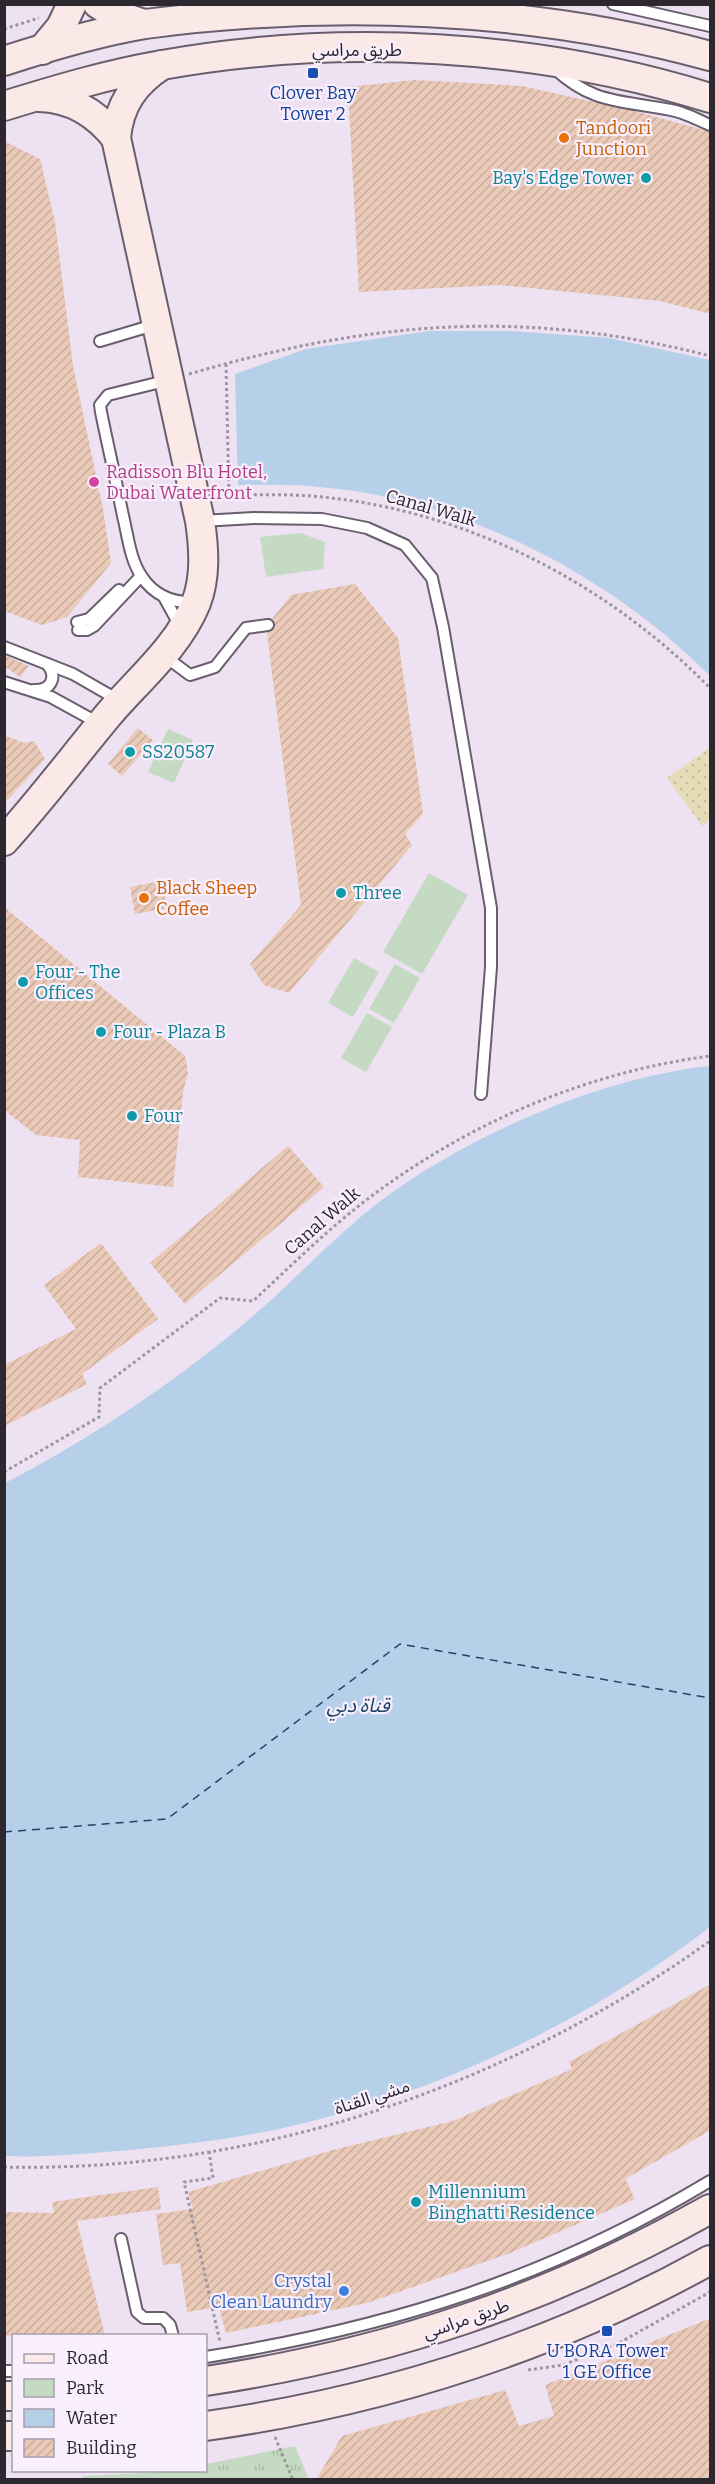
<svg xmlns="http://www.w3.org/2000/svg" width="715" height="2484" font-family="Bitter,'Noto Sans Arabic',serif">
	<style>
		.green { fill: #c5dac2 }
		.sand { fill: url(#sand-dots) }
		.park { fill: url(#park-tufts) }
		.water { fill: #b5d0e8 }
		.lines { fill: none; stroke-linecap: round; stroke-linejoin: round }
		.ferry { stroke: #1c4668; stroke-width: 1.5; stroke-dasharray: 8 6; stroke-linecap: butt }
		.building { fill: url(#building-hatch) }
		.lane-casing { stroke: #695e6d; stroke-width: 14 }
		.secondary-casing { stroke: #695e6d; stroke-width: 32 }
		.path { stroke: #9e95a2; stroke-width: 3; stroke-dasharray: 3 3; stroke-linecap: butt }
		.lane { stroke: #fff; stroke-width: 10 }
		.secondary { stroke: #fbe9e8; stroke-width: 28 }
		.transit-dot { fill: #1a4fb4; stroke: #f9effd; stroke-width: 2 }
		.food-dot { fill: #e8710a; stroke: #f9effd; stroke-width: 2 }
		.culture-dot { fill: #0f9aa8; stroke: #f9effd; stroke-width: 2 }
		.hotel-dot { fill: #d1479c; stroke: #f9effd; stroke-width: 2 }
		.shop-dot { fill: #3f7fe0; stroke: #f9effd; stroke-width: 2 }
		.labels { text-anchor: middle; stroke-width: 4.5; stroke-linejoin: round; paint-order: stroke }
		.street-label { font-size: 18px; fill: #2d282f; stroke: #f9effd }
		.transit-label { font-size: 18px; fill: #164399; stroke: #f9effd }
		.food-label { font-size: 18px; fill: #c56008; stroke: #f9effd; text-anchor: start }
		.culture-label { font-size: 18px; fill: #0d838f; stroke: #f9effd; text-anchor: start }
		.hotel-label { font-size: 18px; fill: #b23c85; stroke: #f9effd; text-anchor: start }
		.shop-label { font-size: 18px; fill: #366cbe; stroke: #f9effd; text-anchor: end }
		.water-label { font-size: 20px; font-style: italic; fill: #1c4668; stroke: #f9effd }
	</style>
	<defs>
		<pattern id="sand-dots" width="8" height="8" patternUnits="userSpaceOnUse" patternTransform="scale(1.5)"><rect width="8" height="8" fill="#e6dcb7"/><path d="M2 2h.1M6 6h.1" fill="none" stroke="#c6bd9e" stroke-width="1.8" stroke-linecap="round"/></pattern>
		<pattern id="park-tufts" width="24" height="20" patternUnits="userSpaceOnUse" patternTransform="scale(1.5)"><rect width="24" height="20" fill="#c5dac2"/><path d="M3 7l-1-3M5 7V3M7 7l1-3M15 17l-1-3M17 17v-4M19 17l1-3" fill="none" stroke="#aabba7"/></pattern>
		<pattern id="building-hatch" width="6" height="6" patternUnits="userSpaceOnUse" patternTransform="scale(1.5)"><rect width="6" height="6" fill="#eac9b7"/><path d="M-1 1l2-2M0 6l6-6M5 7l2-2" fill="none" stroke="#c9ad9e"/></pattern>
	</defs>
	<rect width="100%" height="100%" fill="#ede1f2"/>
	<g class="green">
		<path d="M300,533l25,9 -2,27 -57,8 -6,-40z"/>
		<path d="M168,729l25,11 -19,43 -26,-11z"/>
		<path d="M429,873l39,22 -46,79 -39,-22z"/>
		<path d="M354,958l25,14 -26,45 -25,-14z"/>
		<path d="M395,964l25,14 -26,45 -25,-14z"/>
		<path d="M367,1013l25,14 -26,45 -25,-14z"/>
	</g>
	<path class="sand" d="M709,748l1,72 -8,6 -35,-48z"/>
	<path class="park" d="M295,2446l14,33h-226v-3l123,-6v-6z"/>
	<g class="water">
		<path d="M429,331h83l97,7 101,22v316c-100,-101 -247,-177 -390,-189 -27,-3 -55,-2 -82,-2l-3,-111 71,-25z"/>
		<path d="M710,1066v861c-125,96 -276,168 -431,202 -49,10 -99,16 -148,21 -42,3 -85,8 -126,6v-673c82,-42 170,-101 241,-161 44,-37 83,-80 128,-116 87,-68 226,-129 336,-140z"/>
	</g>
	<g class="lines">
		<path class="ferry" d="M4,1832l163,-13 233,-175 310,54"/>
	</g>
	<g class="building">
		<path d="M415,80l107,6 116,26 73,20v182l-51,-13 -160,-16 -141,7 -11,-205z"/>
		<path d="M4,141l36,18 15,63 18,144 30,143 8,54 -44,54 -25,8 -38,-14z"/>
		<path d="M355,584l43,54 25,176 -18,20 7,11 -123,148 -25,-8 -14,-21 51,-59 -34,-272 8,-5v-5l-3,-4 19,-24z"/>
		<path d="M4,655l25,11 -9,11 -16,-11z"/>
		<path d="M138,728l15,12 -31,36 -14,-12z"/>
		<path d="M4,735l20,8 10,-2 11,18 -41,45z"/>
		<path d="M162,881l5,27 -32,6 -5,-27z"/>
		<path d="M4,907l181,149 3,17 -5,19 -10,95 -95,-10 2,-37 -44,-5 -32,-25z"/>
		<path d="M288,1146l36,41 -139,117 -35,-41z"/>
		<path d="M101,1243l57,76 -76,55 5,10 -83,42v-61l72,-36 -32,-44z"/>
		<path d="M711,1984v146l-86,49 10,20 -125,54 -143,50 -141,30 -7,-26 -32,5 -7,-49 -17,2 -7,-51 37,-5 -5,-17 145,-42 120,-29 119,-52 -3,-7z"/>
		<path d="M158,2187l3,22 -84,12 28,115h-101v-124l50,1 -2,-11z"/>
		<path d="M711,2318v162h-395l26,-44 163,-46 14,36 35,-10 -9,-31z"/>
	</g>
	<g class="lines">
		<defs>
			<g id="lane">
				<path d="M613,4l97,22"/>
				<path d="M554,68c40,37 67,32 117,42 13,2 27,10 39,15"/>
				<path d="M100,341l57,-17"/>
				<path d="M169,380l-61,15 -8,10 1,7c7,34 15,69 22,104 5,20 7,44 19,61 12,18 31,26 52,25"/>
				<path d="M201,521l53,-3 68,1 45,9 38,17 27,33 11,49 48,281v59l-10,127"/>
				<path d="M164,597l16,29"/>
				<path d="M77,622l12,-3 30,-29"/>
				<path d="M78,630h9l7,-4 47,-50"/>
				<path d="M4,647l69,27 47,27"/>
				<path d="M163,655l27,20 25,-8 31,-39 22,-3"/>
				<path d="M4,682l47,15 49,27"/>
				<path d="M34,690c17,1 24,-13 13,-26"/>
				<path d="M121,2239l16,73 7,6h19l7,7 3,11"/>
				<path d="M206,2357c185,-30 343,-79 504,-176"/>
				<path d="M4,2371h10"/>
			</g>
			<g id="secondary">
				<path d="M98,4l16,10 30,10"/>
				<path d="M42,50l19,-23 11,-23"/>
				<path d="M4,61c46,-15 94,-29 141,-37 184,-24 385,-18 565,32"/>
				<path d="M39,97c33,1 57,16 77,41"/>
				<path d="M4,106c52,-16 105,-32 158,-41 179,-32 375,-21 548,33"/>
				<path d="M4,841c37,-41 70,-85 105,-127 30,-35 69,-67 87,-111 10,-26 8,-55 4,-82l-84,-383c3,-33 18,-55 46,-73"/>
				<path d="M206,2381c184,-28 342,-81 504,-172"/>
				<path d="M4,2396h10"/>
				<path d="M206,2426c177,-25 347,-79 504,-166"/>
				<path d="M4,2436h10"/>
			</g>
		</defs>
		<use href="#lane" class="lane-casing"/>
		<use href="#secondary" class="secondary-casing"/>
		<g class="path">
			<path d="M4,29l35,-11"/>
			<path d="M226,364l3,131c27,0 55,-1 82,1 151,12 294,85 399,192"/>
			<path d="M189,374c183,-53 335,-66 521,-18"/>
			<path d="M4,1472l95,-55 1,-29 120,-90 33,3c38,-35 75,-72 116,-103 99,-75 218,-126 341,-142"/>
			<path d="M209,2151l4,27 -29,4 36,160"/>
			<path d="M4,2167c253,6 502,-80 706,-226"/>
			<path d="M528,2370l35,-5 56,-22 91,-51"/>
			<path d="M275,2437l18,43"/>
		</g>
		<use href="#lane" class="lane"/>
		<use href="#secondary" class="secondary"/>
	</g>
	<g class="transit-dot">
		<rect x="307" y="67" width="12" height="12" rx="3"/>
		<rect x="601" y="2325" width="12" height="12" rx="3"/>
	</g>
	<g class="food-dot">
		<circle cx="564" cy="138" r="6"/>
		<circle cx="144" cy="898" r="6"/>
	</g>
	<g class="culture-dot">
		<circle cx="646" cy="178" r="6"/>
		<circle cx="130" cy="752" r="6"/>
		<circle cx="341" cy="893" r="6"/>
		<circle cx="23" cy="982" r="6"/>
		<circle cx="101" cy="1032" r="6"/>
		<circle cx="132" cy="1116" r="6"/>
		<circle cx="416" cy="2202" r="6"/>
	</g>
	<circle class="hotel-dot" cx="94" cy="482" r="6"/>
	<circle class="shop-dot" cx="344" cy="2291" r="6"/>
	<g class="labels">
		<g class="street-label">
			<text x="357" y="56">طريق مراسي</text>
			<text transform="translate(431 508) rotate(16)" y="6">Canal Walk</text>
			<text transform="translate(322 1221) rotate(-41)" y="6">Canal Walk</text>
			<text transform="translate(372 2097) rotate(-18)" y="6">مشي القناة</text>
			<text transform="translate(466 2319) rotate(-19)" y="6">طريق مراسي</text>
		</g>
		<g class="transit-label">
			<text x="313" y="99">Clover Bay<tspan x="313" dy="21">Tower 2</tspan></text>
			<text x="607" y="2357">U BORA Tower<tspan x="607" dy="21">1 GE Office</tspan></text>
		</g>
		<g class="food-label">
			<text x="576" y="134">Tandoori<tspan x="576" dy="21">Junction</tspan></text>
			<text x="156" y="894">Black Sheep<tspan x="156" dy="21">Coffee</tspan></text>
		</g>
		<g class="culture-label">
			<text x="634" y="184" text-anchor="end">Bay's Edge Tower</text>
			<text x="142" y="758">SS20587</text>
			<text x="353" y="899">Three</text>
			<text x="35" y="978">Four - The<tspan x="35" dy="21">Offices</tspan></text>
			<text x="113" y="1038">Four - Plaza B</text>
			<text x="144" y="1122">Four</text>
			<text x="428" y="2198">Millennium<tspan x="428" dy="21">Binghatti Residence</tspan></text>
		</g>
		<g class="hotel-label">
			<text x="106" y="478">Radisson Blu Hotel,<tspan x="106" dy="21">Dubai Waterfront</tspan></text>
		</g>
		<g class="shop-label">
			<text x="332" y="2287">Crystal<tspan x="332" dy="21">Clean Laundry</tspan></text>
		</g>
		<g class="water-label">
			<text x="358" y="1712">قناة دبي</text>
		</g>
	</g>
	<rect width="715" height="2484" fill="none" stroke="#2d282f" stroke-width="12"/>
	<rect x="12" y="2334" width="195" height="138" fill="#f9effd" stroke="#a79fab" stroke-width="1.5"/>
	<rect x="24" y="2354" width="30" height="9" fill="#fbe9e8" stroke="#a79fab" stroke-width="1.5"/>
	<text x="66" y="2364" font-size="18" fill="#2d282f">Road</text>
	<rect x="24" y="2379" width="30" height="18" fill="#c5dac2" stroke="#a79fab" stroke-width="1.5"/>
	<text x="66" y="2394" font-size="18" fill="#2d282f">Park</text>
	<rect x="24" y="2409" width="30" height="18" fill="#b5d0e8" stroke="#a79fab" stroke-width="1.5"/>
	<text x="66" y="2424" font-size="18" fill="#2d282f">Water</text>
	<rect x="24" y="2439" width="30" height="18" fill="url(#building-hatch)" stroke="#a79fab" stroke-width="1.5"/>
	<text x="66" y="2454" font-size="18" fill="#2d282f">Building</text>
</svg>
